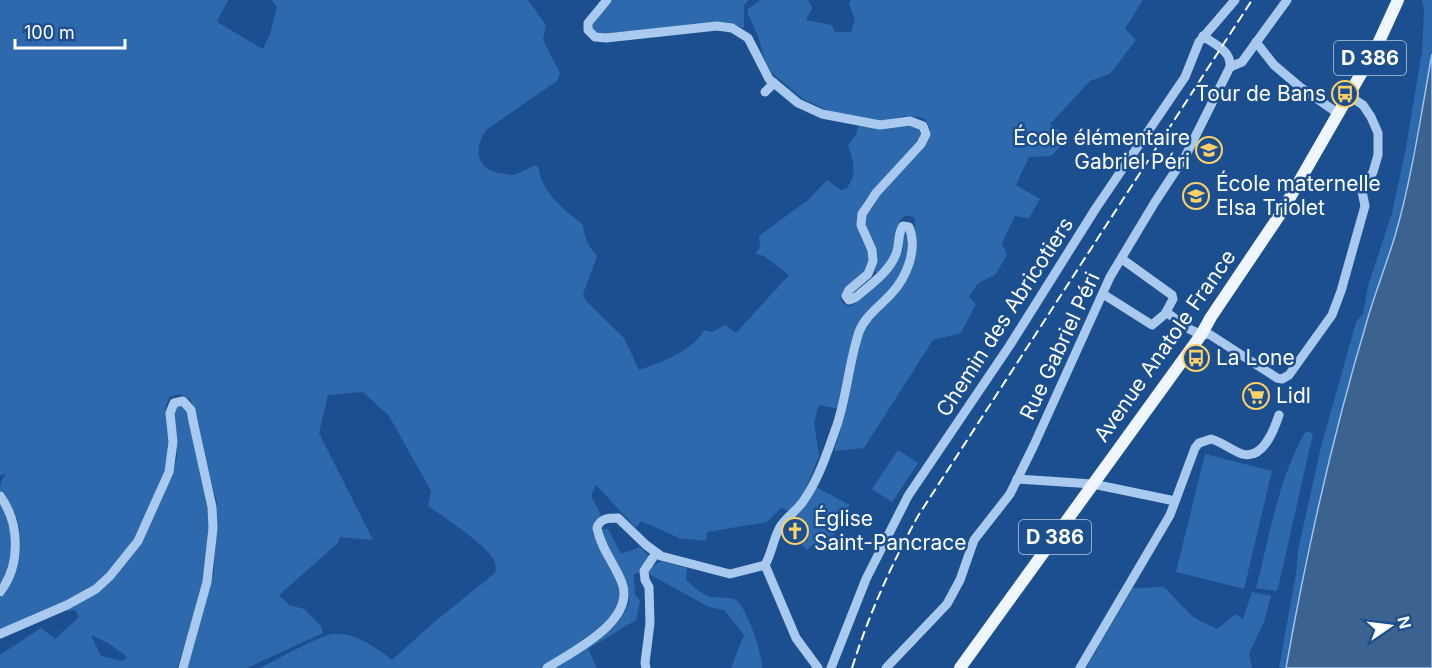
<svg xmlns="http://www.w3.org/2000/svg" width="1432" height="668" font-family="Inter,sans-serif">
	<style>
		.green { fill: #2e69ad; fill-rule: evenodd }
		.water { fill: #3c6290; stroke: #9cc4f0; stroke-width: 1.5 }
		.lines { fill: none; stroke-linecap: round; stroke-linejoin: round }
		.minor { stroke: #a9c9ee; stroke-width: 9 }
		.major { stroke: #f0f6ff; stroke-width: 12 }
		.rail { stroke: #fff; stroke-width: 2; stroke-dasharray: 10 4.5; stroke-linecap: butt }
		.labels { text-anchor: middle; stroke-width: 5; stroke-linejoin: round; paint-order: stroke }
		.shield { fill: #1b4f8f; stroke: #bbcadd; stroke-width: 1.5 }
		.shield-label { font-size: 20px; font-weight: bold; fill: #fff }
		.poi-label { font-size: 21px; fill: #fff; stroke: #1b4f8f; text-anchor: start }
		.street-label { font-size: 21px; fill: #fff; stroke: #1b4f8f }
	</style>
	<rect width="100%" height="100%" fill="#1b4f8f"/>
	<g class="green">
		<path d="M0,0h228l-11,22 46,27 7,-15 7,-27 -5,-7h256l18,25 -3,15 17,33 -3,8 -71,49c-12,18 -11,38 13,43 4,0 10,2 14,2 7,-2 15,-7 22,-10l3,2c6,29 24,40 45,58 1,12 6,22 14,31l-14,38 3,7 38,37 15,32c22,-8 53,-18 65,-40l8,2 13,-7 11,8 53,-58 -25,-19 -8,-2 4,-8 -1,-10 49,-36 19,-20 14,10 6,-2c10,-14 7,-26 1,-42l8,-12 3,-10h55l7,6 -2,9 -55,62 -4,9c3,16 11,36 9,52 -2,16 -47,35 -19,45l46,-44 7,-13 -1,-16 3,-2 2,2v23l-3,13 -7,11 -33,37 -25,91 -20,-4 -5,18 5,33 -16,40 -14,15 -8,-3 -14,14 -60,10 -1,9 -27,-3 -38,-17 -5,7 -40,-43 -5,11 10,19 -3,4 20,61 2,22 -11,20 -67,46h-282c16,-8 58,-32 73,-34 20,-2 43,13 59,26l41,-37 62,-50c1,-5 1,-8 -1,-13 -6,-13 -52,-45 -66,-54l3,-15 -42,-75 -26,-24 -35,3 -9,38 54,107 -33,-3 -3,7 -58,51 10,10 15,4 17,17 2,7 -76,35h-60l27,-96 3,-69 -14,-52 -9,-43 -4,-9 -11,-5 -9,3c-9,12 -1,27 1,40 1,7 -2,15 -4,22 -7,40 -40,101 -72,126 -24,19 -67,33 -95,46v-33c19,-19 25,-53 17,-79 -3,-11 -14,-19 -17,-29 0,-6 3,-12 6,-17l-6,3z"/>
		<path d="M612,0h137l-5,5v23l-20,-6 -122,12 -9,-4 -1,-4 2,-5z"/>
		<path d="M760,0h48l4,8 -6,12 26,5 3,7h16l4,-13 -6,-15 2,-4h292l-18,29 11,11 -26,34 -20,7 -40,43 20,13 -19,19 -22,1 -13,28 24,14 -11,19 -14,-2 -13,27 5,12 -12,20 -17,8 -9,14 7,7 -15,29 -28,7 -69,108 -30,3 12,-41 16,-75 4,-9 49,-71v-36l-3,-3h-7l-5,4 -7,35 -14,18 -5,-1 3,-13 -13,-41 8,-15 56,-63 2,-11 -5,-10 -7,-2 -15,-1 -18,6 -56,-11 -26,-12 -31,-26 -7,-12 -7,-25 -10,-22v-5z"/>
		<path d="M1422,0h10v54l-22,116 -15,66 -50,166 -38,151 -21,115h-7l17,-94 2,-24 23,-103 35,-125 7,-8 5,-28 24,-73 14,-66 16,-96 2,-42z"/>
		<path d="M179,406l4,1 4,5 24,109 -7,56 -7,30 -20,61h-177v-13l41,-27 14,11 24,-22 -4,-7 -7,1 -1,-3 32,-16 64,-97 14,-37 -3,-45 1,-6zM91,635l17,8 19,14 -4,4 -22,-5z"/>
		<path d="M1306,431l7,3 -35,154 -2,3 -20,-3c14,-53 22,-110 50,-157z"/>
		<path d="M898,450l20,13 -26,39 -20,-13z"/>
		<path d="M1205,454l67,17 -28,118 -68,-17z"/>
		<path d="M816,487l34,18 -26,47 -10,-8 -7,6 -5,-6 6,-4 -3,-4 2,-3 -16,-15 19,-19z"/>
		<path d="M0,503c14,28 16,54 0,81z"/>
		<path d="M603,529h5l13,25 19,-7 9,9 -8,16 -7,2 1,20 5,7 -4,19 -48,29 9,19h-43c23,-14 80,-44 75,-75 -3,-20 -19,-41 -28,-58z"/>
		<path d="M661,561l26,7 -1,12c6,5 13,12 20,15 8,4 19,1 28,4 12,4 29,57 28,69h-31l13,-33 -20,-25 -15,-3 -60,-33 1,-6z"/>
		<path d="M1164,587l29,30 24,12 19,-15 7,5 9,-27 19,4 -7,26 -15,32 3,14h-166l47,-80z"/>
	</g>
	<path class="water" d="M1432,54v614h-146c21,-119 48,-238 83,-354 8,-26 18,-52 26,-78 17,-59 26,-122 37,-182z"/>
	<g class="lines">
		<g class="minor">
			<path d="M607,0l-19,23v7l7,7 11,1 111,-12 15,2 16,10 21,41 29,24 24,11 58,11 30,-4 13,5 3,8 -5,10 -45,49 -14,21 -1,11 11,25 1,11 -5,13 -19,16 -3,6 3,4 7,-3c14,-12 33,-25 40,-43 4,-9 1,-20 7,-28l6,1c9,22 -2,50 -18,67 -11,12 -26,22 -32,38 -10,30 -12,63 -22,93 -9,25 -18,54 -33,75 -6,10 -18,17 -24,27 -7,12 -8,26 -15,38"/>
			<path d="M1256,42l18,23 26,22 39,27"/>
			<path d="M1230,67l12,-5 45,-62"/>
			<path d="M765,92l9,-9"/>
			<path d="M1103,294l49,31 13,-11 8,-15 -1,-4 -50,-36"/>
			<path d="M1166,312c13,9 27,24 43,22l68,44 5,1 7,-4 43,-60 9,-24 24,-85 -3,-15 11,-19 5,-17v-22l-7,-16 -8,-12 -14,-9"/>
			<path d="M1017,479l76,5 82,17"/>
			<path d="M0,496c20,27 21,69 0,96"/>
			<path d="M0,634l67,-29 29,-16 14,-13 28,-35 31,-69 4,-30 -3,-29 4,-10 9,-2 8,9 2,11 19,86 1,21 -6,54 -24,86"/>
			<path d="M547,668c26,-17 89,-47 75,-85 -7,-19 -21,-34 -25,-55 3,-10 12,-10 21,-10l28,27 15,11 69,18 35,-9 31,73 22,30"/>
			<path d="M646,668l-1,-5 5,-40 -1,-36 -4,-7 -1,-9 12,-18"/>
			<path d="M831,668l35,-89 42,-83 102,-151 86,-137 89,-131 14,-35 36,-42"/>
			<path d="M886,668l61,-64 13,-24 14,-40 36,-46 24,-49 76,-168 45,-75 31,-47 44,-88c2,-16 -16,-23 -27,-31"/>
			<path d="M1080,668l90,-153 25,-67 4,-5 12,-4c11,3 20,11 31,15 21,6 32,-24 37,-39"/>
		</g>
		<path class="major" d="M960,668l241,-333 10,-18 70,-104 96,-167 21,-46"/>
		<path class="rail" d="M852,668c17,-54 39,-103 66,-152l334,-516"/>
	</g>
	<defs>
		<symbol id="bus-ring" viewBox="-11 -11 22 22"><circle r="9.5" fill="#1b4f8f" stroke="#ffd166" stroke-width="1.5"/><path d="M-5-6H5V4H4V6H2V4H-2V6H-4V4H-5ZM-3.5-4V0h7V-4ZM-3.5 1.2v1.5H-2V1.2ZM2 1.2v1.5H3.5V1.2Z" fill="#ffd166"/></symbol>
		<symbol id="school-ring" viewBox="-11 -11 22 22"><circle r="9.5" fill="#1b4f8f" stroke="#ffd166" stroke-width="1.5"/><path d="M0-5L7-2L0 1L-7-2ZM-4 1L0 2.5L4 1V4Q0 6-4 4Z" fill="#ffd166"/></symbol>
		<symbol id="supermarket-ring" viewBox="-11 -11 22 22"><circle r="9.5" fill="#1b4f8f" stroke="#ffd166" stroke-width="1.5"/><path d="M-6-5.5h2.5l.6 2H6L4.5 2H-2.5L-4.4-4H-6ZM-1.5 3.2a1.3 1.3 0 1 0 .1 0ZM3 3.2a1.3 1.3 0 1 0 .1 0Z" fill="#ffd166"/></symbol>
		<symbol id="church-ring" viewBox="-11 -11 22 22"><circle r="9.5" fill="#1b4f8f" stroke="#ffd166" stroke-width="1.5"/><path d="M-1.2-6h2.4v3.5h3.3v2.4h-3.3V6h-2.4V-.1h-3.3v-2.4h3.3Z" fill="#ffd166"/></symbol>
	</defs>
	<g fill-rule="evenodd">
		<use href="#bus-ring" x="1330" y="79" width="30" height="30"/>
		<use href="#school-ring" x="1194" y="135" width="30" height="30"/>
		<use href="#school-ring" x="1181" y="181" width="30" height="30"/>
		<use href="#bus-ring" x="1181" y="343" width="30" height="30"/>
		<use href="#supermarket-ring" x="1241" y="381" width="30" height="30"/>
		<use href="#church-ring" x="780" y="516" width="30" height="30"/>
	</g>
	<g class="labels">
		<g class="shield">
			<rect x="1334" y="41" width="72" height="34" rx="4.5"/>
			<rect x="1019" y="520" width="72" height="34" rx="4.5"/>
		</g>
		<g class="shield-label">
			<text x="1370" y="65">D 386</text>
			<text x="1055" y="544">D 386</text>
		</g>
		<g class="poi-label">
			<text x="1326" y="101" text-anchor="end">Tour de Bans</text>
			<text x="1190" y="145" text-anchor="end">École élémentaire<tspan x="1190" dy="24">Gabriel Péri</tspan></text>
			<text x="1216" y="191">École maternelle<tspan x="1216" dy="24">Elsa Triolet</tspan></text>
			<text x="1216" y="365">La Lone</text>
			<text x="1276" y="403">Lidl</text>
			<text x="814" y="526">Église<tspan x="814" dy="24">Saint-Pancrace</tspan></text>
		</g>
		<g class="street-label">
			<text transform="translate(1005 317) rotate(-57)" y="7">Chemin des Abricotiers</text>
			<text transform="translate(1060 346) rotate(-65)" y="7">Rue Gabriel Péri</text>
			<text transform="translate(1165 346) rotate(-55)" y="7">Avenue Anatole France</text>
		</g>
	</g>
	<g transform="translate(1390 626) rotate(76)" stroke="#1b4f8f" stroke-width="4.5" paint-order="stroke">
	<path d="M0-4.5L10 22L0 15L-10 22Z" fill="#ffffff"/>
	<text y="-9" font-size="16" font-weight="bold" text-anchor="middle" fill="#ffffff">N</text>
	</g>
	<path d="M15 39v9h110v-9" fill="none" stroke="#ffffff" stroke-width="3"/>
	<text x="24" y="39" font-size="18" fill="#ffffff" stroke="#1b4f8f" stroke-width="4.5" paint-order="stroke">100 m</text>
</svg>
